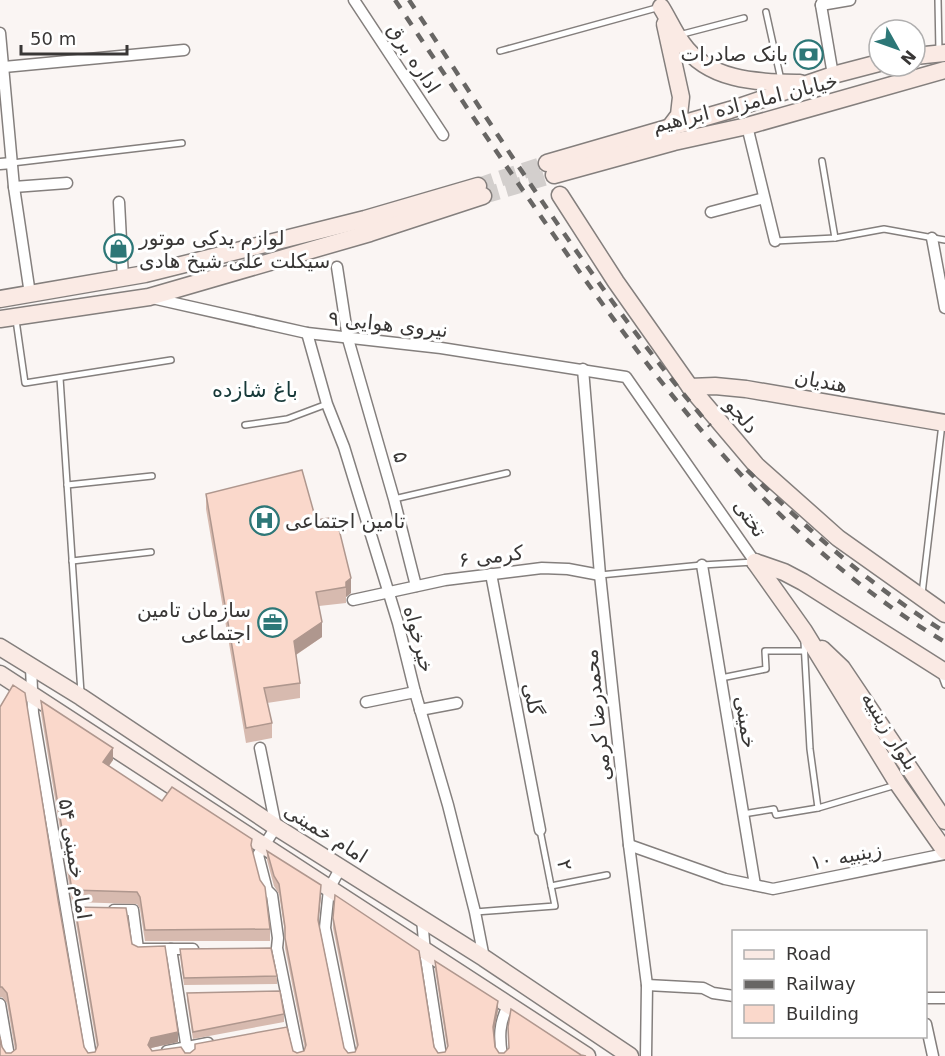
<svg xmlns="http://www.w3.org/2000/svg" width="945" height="1056" font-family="'DejaVu Sans','Noto Sans Arabic',sans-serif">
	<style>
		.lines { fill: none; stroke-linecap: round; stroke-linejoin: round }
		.secondary-tunnel { stroke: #d3cfcd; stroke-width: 16; stroke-dasharray: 16 8; stroke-linecap: butt }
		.lane-casing { stroke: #847f7d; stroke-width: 8 }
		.street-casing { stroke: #847f7d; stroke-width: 13 }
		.secondary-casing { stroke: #847f7d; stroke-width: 19 }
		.lane { stroke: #fff; stroke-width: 5 }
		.street { stroke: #fff; stroke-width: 10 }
		.secondary { stroke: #faeae4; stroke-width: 16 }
		.rail { stroke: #686664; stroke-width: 4.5; stroke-dasharray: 10 10; stroke-linecap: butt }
		.wall { fill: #d7baaf }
		.shaded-wall { fill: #af978e }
		.building { fill: #fad8cb; stroke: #af978e; stroke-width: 1.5 }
		.labels { text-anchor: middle; stroke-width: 6; stroke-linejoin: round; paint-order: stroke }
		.poi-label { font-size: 20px; fill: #393736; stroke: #fff; text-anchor: end }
		.street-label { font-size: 20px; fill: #393736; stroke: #fff }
		.neighbourhood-label { font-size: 21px; fill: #163939; stroke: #fff }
	</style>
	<rect width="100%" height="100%" fill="#faf5f3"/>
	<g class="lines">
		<g class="secondary-tunnel">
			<path d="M478,186l69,-23"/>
			<path d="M483,196l71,-21"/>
		</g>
		<defs>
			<g id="lane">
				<path d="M938,0l1,52"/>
				<path d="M766,12l15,68"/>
				<path d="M679,35l65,-17"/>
				<path d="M500,51l160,-44"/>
				<path d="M822,161l13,77"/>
				<path d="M12,163l170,-20"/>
				<path d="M775,241l60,-3 49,-9 61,11"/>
				<path d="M16,320l9,63 146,-23"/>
				<path d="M60,378l21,315"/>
				<path d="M245,425l42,-6 40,-15"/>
				<path d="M67,485l85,-9"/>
				<path d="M394,499l113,-26"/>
				<path d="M72,561l79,-9"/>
				<path d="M600,575l102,-10 52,-3"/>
				<path d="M922,594l20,-170"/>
				<path d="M804,642l6,107 8,59"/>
				<path d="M941,674l4,11"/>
				<path d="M721,678l45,-9 -1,-18h39"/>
				<path d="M743,814l31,-5 2,6 42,-7 78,-23"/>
				<path d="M551,886l56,-11"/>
				<path d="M475,912l80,-6 -15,-76"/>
			</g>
			<g id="street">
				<path d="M354,0l89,135"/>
				<path d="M823,0l-2,5 12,70"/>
				<path d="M821,5l29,-5"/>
				<path d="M0,33l14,154 16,107"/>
				<path d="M4,67l180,-17"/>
				<path d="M747,126l28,115"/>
				<path d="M0,164l12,-1"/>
				<path d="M14,187l53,-4"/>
				<path d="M119,202l4,76"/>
				<path d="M711,212l53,-14"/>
				<path d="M932,238l13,70"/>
				<path d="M337,267l11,72 46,160 22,87"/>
				<path d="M152,298l155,35 134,15 185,29 129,185"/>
				<path d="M307,333l20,71 17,43 54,176 17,69 33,113 27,107 9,46"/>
				<path d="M583,369l17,206 29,270 18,140 -1,71"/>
				<path d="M702,565l53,320"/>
				<path d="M491,574l49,256"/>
				<path d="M353,600l92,-20 97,-12 26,1 32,6"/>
				<path d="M31,667l2,46 58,343"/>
				<path d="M366,702l49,-10"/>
				<path d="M420,710l37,-7"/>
				<path d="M260,748l16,79 -18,28 9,35 5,5 6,43 -1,10 22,108"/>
				<path d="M629,845l96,34 48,10 172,-35"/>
				<path d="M341,867l-12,22 -4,39 26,128"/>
				<path d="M114,910h19l5,39h55"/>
				<path d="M422,919l3,33 16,104"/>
				<path d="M171,949l17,107"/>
				<path d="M647,985l56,3 10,5 21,3"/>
				<path d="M926,998h19"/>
				<path d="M0,1004l9,52"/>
				<path d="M926,1024l7,32"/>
				<path d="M167,1051l41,-8"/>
				<path d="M502,1056c-3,-19 -3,-33 6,-50"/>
			</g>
			<g id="secondary">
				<path d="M661,7c7,11 13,25 21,36 27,39 76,39 118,40"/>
				<path d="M665,24l16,73 -2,18 -9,12"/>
				<path d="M915,56l30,-3"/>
				<path d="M547,163l183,-53 103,-35 46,-12"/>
				<path d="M554,175l120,-33 73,-16 198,-56"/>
				<path d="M560,195l56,87 74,105 66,78 82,73 107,76"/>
				<path d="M0,299l145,-25 220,-55 113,-33"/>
				<path d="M0,319l149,-22 221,-64 113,-37"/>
				<path d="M690,387l25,-1 31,3 199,34"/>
				<path d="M755,562l49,69 94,153 47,67"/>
				<path d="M755,562l29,10 19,10 142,90"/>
				<path d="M0,647l81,50 195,130 208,131 146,98"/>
				<path d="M822,649l20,19 103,153"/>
				<path d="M0,674l587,382"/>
			</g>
		</defs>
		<use href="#lane" class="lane-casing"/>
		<use href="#street" class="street-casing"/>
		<use href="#secondary" class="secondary-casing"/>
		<use href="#lane" class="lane"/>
		<use href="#street" class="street"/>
		<use href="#secondary" class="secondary"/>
		<g class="rail">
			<path d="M395,0c54,81 107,161 163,241 106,153 224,305 387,401"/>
			<path d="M409,0c96,145 188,293 301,426"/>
			<path d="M747,470c61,60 125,117 198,162"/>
		</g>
	</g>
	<g class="wall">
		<path d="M206,494l110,26 35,73 -5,4v6l-27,3 3,31 -26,18 4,28v15l-33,5 5,20v15l-26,5 -40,-234z"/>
		<path d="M41,701l72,59 -4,6 53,35 90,49 18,79v12h-125l-5,-32 -3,-5 -65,-2 -31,-189z"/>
		<path d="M0,707l58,193 26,147 4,6 7,-1 2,-4 -22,-131v-10l57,37 46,98 -27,6 1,3 38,2 103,-2 4,2 7,-2 1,-2 -20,-101v-15l-6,-39 -5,-8 -7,-26v-9l54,44 -3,28 26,125 4,5 7,-1 2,-4 -24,-120v-10l105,135 7,-1 2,-4 -12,-78v-9l63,49 -5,23 2,14 4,6h5l5,-4 -1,-22 73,28 -581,1 2,-9 4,6h5l4,-3 -8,-47 -5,-6h-2z"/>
		<path d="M180,949l97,27v8l-93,1 -4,-29z"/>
		<path d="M187,993l97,21v8l-91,17 -6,-39z"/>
	</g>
	<g class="shaded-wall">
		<path d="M351,578v15l-5,4v-15z"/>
		<path d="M322,622v15l-28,19v-15z"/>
		<path d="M113,748v12l-10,14v-12z"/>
		<path d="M321,885v10l-3,34v-9z"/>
		<path d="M498,1001v9l-5,27v-10z"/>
		<path d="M178,1032v10l-27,6 -3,7v-10l3,-7z"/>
	</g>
	<g class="building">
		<path d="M302,470l14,50 20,-3 15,61 -5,4v5l-30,5 6,30 -28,19 6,42 -36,5 8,35 -26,5 -40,-234z"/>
		<path d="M13,685l12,8 33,207 26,147 4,6 7,-1 3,-7 -23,-138 51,1 6,36 6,3 27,-1 13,86 -27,6 -3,7 4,6 29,-4 4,6h5l5,-4v-5l92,-17 6,24 4,2 7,-2 2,-6 -21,-107v-11l-6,-43 -5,-8 -7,-25 54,34 -3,35 26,128 4,5 7,-1 3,-7 -25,-127 2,-23 84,56 15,96 4,6 7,-1 3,-6 -13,-85 63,40 -5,26 2,20 4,6h5l5,-5 -1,-21 3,-18 70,46 5,1h-586v-19l2,10 4,6h5l5,-4v-4l-9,-52 -5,-6h-2v-280z"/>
		<path d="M41,701l72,47 -10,14 59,39 10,-14 80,52 -1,6 9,35 5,7 5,42 -125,1 -5,-33 -3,-5 -65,-2z"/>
		<path d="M271,948l6,28 -93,2 -4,-29z"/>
		<path d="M280,991l4,23 -91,18 -6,-39z"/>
	</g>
	<defs>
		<symbol id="bank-ring" viewBox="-11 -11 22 22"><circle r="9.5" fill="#fff" stroke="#2d7777" stroke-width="1.5"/><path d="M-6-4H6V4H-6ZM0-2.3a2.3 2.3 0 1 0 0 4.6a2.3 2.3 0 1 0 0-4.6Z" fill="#2d7777"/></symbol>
		<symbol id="shop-ring" viewBox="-11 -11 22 22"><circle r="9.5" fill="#fff" stroke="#2d7777" stroke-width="1.5"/><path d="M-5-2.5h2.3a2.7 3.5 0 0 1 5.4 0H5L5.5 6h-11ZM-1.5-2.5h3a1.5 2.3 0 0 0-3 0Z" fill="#2d7777"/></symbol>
		<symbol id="hospital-ring" viewBox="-11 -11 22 22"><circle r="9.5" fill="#fff" stroke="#2d7777" stroke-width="1.5"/><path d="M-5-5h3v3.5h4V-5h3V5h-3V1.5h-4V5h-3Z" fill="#2d7777"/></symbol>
		<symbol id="office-ring" viewBox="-11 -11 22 22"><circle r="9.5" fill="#fff" stroke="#2d7777" stroke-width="1.5"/><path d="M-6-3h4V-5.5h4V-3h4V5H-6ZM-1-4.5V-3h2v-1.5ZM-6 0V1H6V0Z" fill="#2d7777"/></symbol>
	</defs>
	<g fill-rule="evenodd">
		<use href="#bank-ring" x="792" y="38" width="33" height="33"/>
		<use href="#shop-ring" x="102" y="232" width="33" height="33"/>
		<use href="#hospital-ring" x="248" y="504" width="33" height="33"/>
		<use href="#office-ring" x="256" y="606" width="33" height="33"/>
	</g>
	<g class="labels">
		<g class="poi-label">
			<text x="788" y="61">بانک صادرات</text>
			<text x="139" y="245" text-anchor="start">لوازم یدکی موتور<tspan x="139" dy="23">سیکلت علی شیخ هادی</tspan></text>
			<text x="285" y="528" text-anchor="start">تامین اجتماعی</text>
			<text x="251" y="617">سازمان تامین<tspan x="251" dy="23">اجتماعی</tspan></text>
		</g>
		<g class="street-label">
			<text transform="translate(414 58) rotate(57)" y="7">اداره برق</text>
			<text transform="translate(745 103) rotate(-14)" y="7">خیابان امامزاده ابراهیم</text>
			<text transform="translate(388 324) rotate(6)" y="7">نیروی هوایی ۹</text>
			<text transform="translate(821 381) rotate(10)" y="7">هندیان</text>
			<text transform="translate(742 416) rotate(50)" y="7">دلجو</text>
			<text transform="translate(401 457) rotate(74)" y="7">۵</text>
			<text transform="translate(750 518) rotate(55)" y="7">تختی</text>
			<text transform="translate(491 556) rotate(-7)" y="7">کرمی ۶</text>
			<text transform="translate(419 639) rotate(75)" y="7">خیرخواه</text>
			<text transform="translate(533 699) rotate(79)" y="7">گلی</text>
			<text transform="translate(597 715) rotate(-96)" y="7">محمدرضا کرمی</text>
			<text transform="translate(746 722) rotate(81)" y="7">خمینی</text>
			<text transform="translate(890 731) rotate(58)" y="7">بلوار زینبیه</text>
			<text transform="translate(326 833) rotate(32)" y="7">امام خمینی</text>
			<text transform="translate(846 856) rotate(-11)" y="7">زینبیه ۱۰</text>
			<text transform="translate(75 859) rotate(81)" y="7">امام خمینی ۵۴</text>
			<text transform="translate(565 865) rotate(79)" y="7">۲</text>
		</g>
		<g class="neighbourhood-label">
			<text x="255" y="397">باغ شازده</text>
		</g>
	</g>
	<rect x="732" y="930" width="195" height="108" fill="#ffffff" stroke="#b0afaf" stroke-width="1.5"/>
	<rect x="744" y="950" width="30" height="9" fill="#faeae4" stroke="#b0afaf" stroke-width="1.5"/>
	<text x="786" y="960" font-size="18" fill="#393736">Road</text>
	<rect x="744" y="980" width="30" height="9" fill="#686664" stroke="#b0afaf" stroke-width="1.5"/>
	<text x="786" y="990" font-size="18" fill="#393736">Railway</text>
	<rect x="744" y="1005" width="30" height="18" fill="#fad8cb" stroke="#b0afaf" stroke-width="1.5"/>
	<text x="786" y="1020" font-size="18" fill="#393736">Building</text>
	<g transform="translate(897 48) rotate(130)"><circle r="28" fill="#ffffff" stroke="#b0afaf" stroke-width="1.5"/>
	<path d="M0-4.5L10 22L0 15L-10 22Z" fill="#2d7777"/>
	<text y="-9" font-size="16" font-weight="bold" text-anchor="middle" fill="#393736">N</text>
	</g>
	<path d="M21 45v9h106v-9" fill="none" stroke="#393736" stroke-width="3"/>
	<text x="30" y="45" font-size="18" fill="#393736" stroke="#ffffff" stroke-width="4.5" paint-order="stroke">50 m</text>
</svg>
